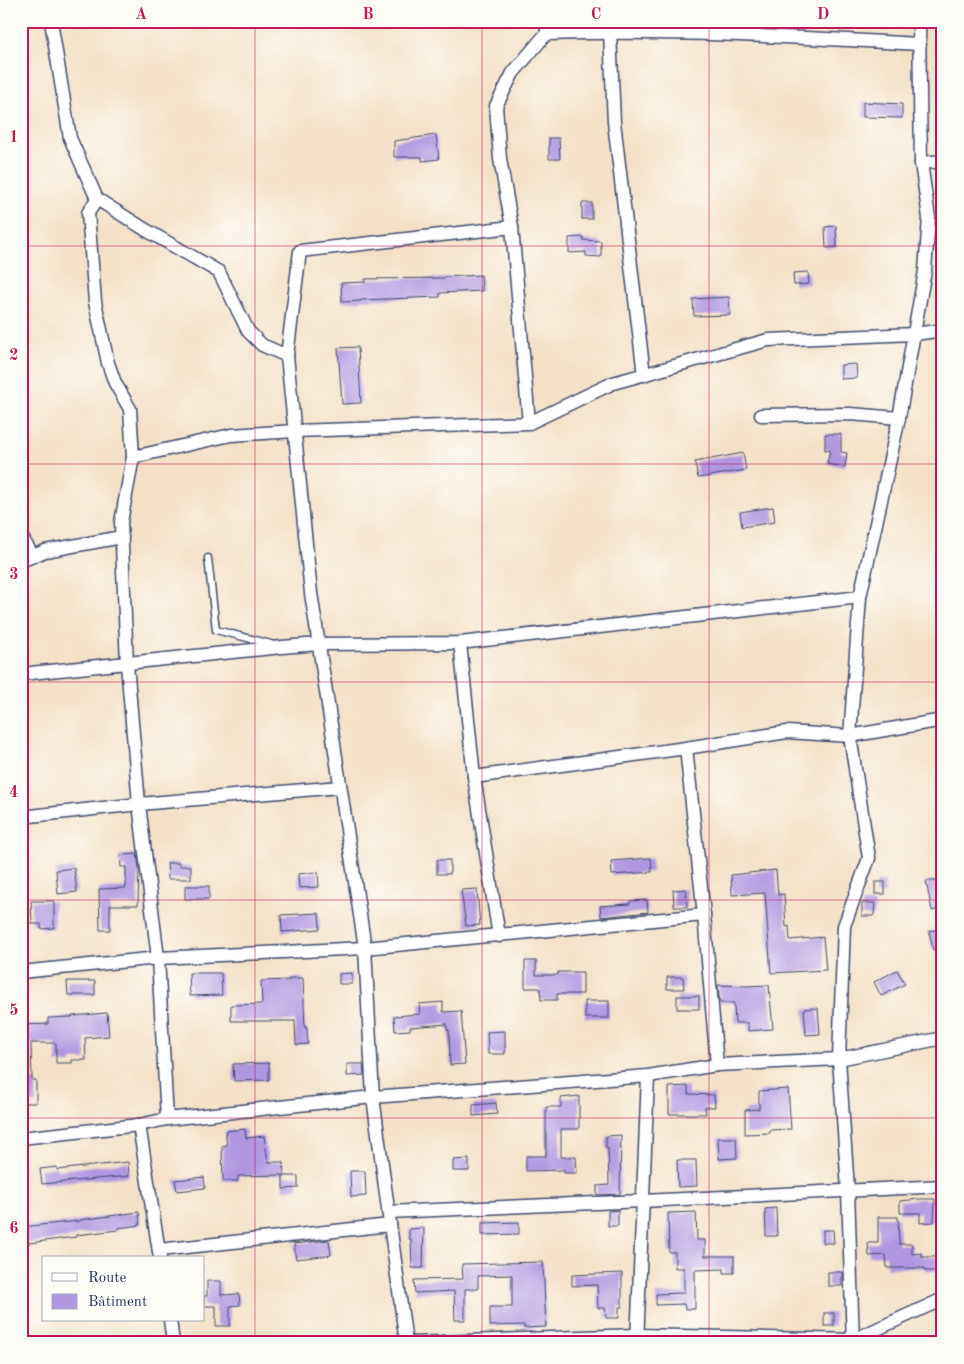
<svg xmlns="http://www.w3.org/2000/svg" width="964" height="1364" font-family="'Old Standard TT',serif">
	<style>
		.building { fill: #b197e1 }
		.lines { fill: none; stroke-linecap: round; stroke-linejoin: round }
		.lane-casing { stroke: #3c4a6e; stroke-width: 9 }
		.street-casing { stroke: #3c4a6e; stroke-width: 15 }
		.lane { stroke: #fff; stroke-width: 6 }
		.street { stroke: #fff; stroke-width: 12 }
		.grid { fill: none; stroke: #c2185b; stroke-width: 1; stroke-opacity: 0.55 }
		.neatline { fill: none; stroke: #c2185b; stroke-width: 2 }
		.grid-label { font-size: 16px; text-anchor: middle; font-weight: bold; fill: #c2185b }
	</style>
	<rect width="100%" height="100%" fill="#fdfcf7"/>
	<filter id="ink" filterUnits="userSpaceOnUse"><feTurbulence type="fractalNoise" baseFrequency=".02" numOctaves="2"/><feDisplacementMap in="SourceGraphic" scale="10" xChannelSelector="R" yChannelSelector="G"/><feConvolveMatrix kernelMatrix="1 2 1 2 8 2 1 2 1" color-interpolation-filters="sRGB"/></filter>
	<filter id="wash" filterUnits="userSpaceOnUse"><feTurbulence type="fractalNoise" baseFrequency=".0096" numOctaves="4" result="noise"/><feDisplacementMap in="SourceGraphic" scale="20" xChannelSelector="R" yChannelSelector="G"/><feGaussianBlur stdDeviation="1.12" result="paint"/><feColorMatrix in="noise" values="0 0 0 0 0 0 0 0 0 0 0 0 0 0 0 0 0 1.4 0 .05"/><feComposite in="paint" operator="in"/></filter>
	<g filter="url(#wash)">
		<rect width="100%" height="100%" fill="#f4e1c7"/>
		<g id="blocks">
			<g class="building">
				<path d="M863,102l39,2v14l-39,-1z"/>
				<path d="M436,135l3,24 -17,2v-4h-28v-16z"/>
				<path d="M549,138h10l1,21h-11z"/>
				<rect x="582" y="203" width="10" height="16"/>
				<path d="M836,226l1,21 -11,1 -1,-21z"/>
				<path d="M583,237v3l18,1v16l-15,-1v-4l-17,1v-15z"/>
				<path d="M808,272l1,12 -15,1 -1,-12z"/>
				<path d="M481,275l1,16 -42,2v4l-79,3v1l-19,1 -1,-19 24,-1v-3l80,-1v-1z"/>
				<path d="M729,297l1,18 -36,1 -1,-17z"/>
				<path d="M358,347l3,56 -19,1 -4,-56z"/>
				<path d="M856,364l1,14 -16,1v-14z"/>
				<path d="M825,434h16v18l6,1 -2,14 -18,-3 3,-14h-5z"/>
				<path d="M743,453l3,17 -48,8 -3,-16z"/>
				<path d="M773,507l2,15 -33,5 -2,-15z"/>
				<path d="M137,854l2,14 -1,37h-28v25h-10l-1,-41 27,-1v-21h-5l-1,-12z"/>
				<path d="M651,858l1,14 -40,3 -1,-14z"/>
				<rect x="437" y="860" width="13" height="14"/>
				<path d="M167,863h12v3h12v13h-23z"/>
				<path d="M74,868l3,24 -19,2 -2,-24z"/>
				<path d="M776,870l2,25 6,-1 2,33 3,-1 1,14 33,-3 3,33 -55,3 -6,-80 -33,2 -1,-20z"/>
				<path d="M318,872l1,15 -20,1 -1,-14z"/>
				<path d="M926,881h17v27l-11,3z"/>
				<rect x="875" y="882" width="10" height="12"/>
				<rect x="185" y="886" width="24" height="13"/>
				<path d="M477,889l3,36 -14,1 -5,-36z"/>
				<path d="M686,889l1,18h-13l-1,-17z"/>
				<path d="M647,900l1,12 -47,5 -1,-11 30,-2v-3z"/>
				<path d="M31,901h23v27l-13,1v-5h-9z"/>
				<path d="M862,903h13l-1,13h-12z"/>
				<path d="M319,913l1,16 -38,3 -1,-17z"/>
				<path d="M943,929v17l-10,4 -4,-19z"/>
				<path d="M525,961h11v14h22v-3h25v22h-26v6h-16l-1,-12h-15z"/>
				<path d="M897,970l8,14 -24,12 -7,-14z"/>
				<path d="M189,973h32l1,22 -32,1z"/>
				<path d="M352,973v11h-13v-10z"/>
				<path d="M667,977h16l1,12h-17z"/>
				<path d="M290,978h13l2,50h2l1,16 -12,1 -1,-24h-64v-16l31,-1 -1,-23 29,-1z"/>
				<path d="M67,981h28v14h-27z"/>
				<path d="M718,985l27,1 24,-1 4,44 -25,2v-8h-13l-1,-20h-14z"/>
				<rect x="677" y="996" width="22" height="13"/>
				<rect x="585" y="1001" width="24" height="17"/>
				<path d="M443,1002v10l18,-1 4,53 -15,1 -1,-35h-2v-6l-37,3v3l-15,1 -1,-15 26,-2 -1,-10z"/>
				<path d="M818,1008l2,26 -14,1 -2,-26z"/>
				<path d="M107,1013l2,23 -24,2 1,22h-14v3h-16v-20h-25l1,37h4v23h-15v-78l27,-1v-6l24,-1v-1z"/>
				<path d="M505,1031v23h-17l-1,-22z"/>
				<path d="M269,1063v17l-35,1 -1,-17z"/>
				<path d="M347,1064h16l1,11 -17,1z"/>
				<path d="M688,1086v8l26,1 1,12h-10l1,7h-37v-27z"/>
				<path d="M788,1089l3,40 -21,1v3l-25,1v-24l14,-1v-18z"/>
				<path d="M579,1096v33h-18v28h15l1,16h-13v-3l-38,1v-15h20v-49h15v-9z"/>
				<path d="M496,1103l1,11 -24,2v-11z"/>
				<path d="M245,1129l1,9 18,-2 4,25 1,1h14l1,13 -46,1v5h-15l-1,-35 5,-1 -2,-14z"/>
				<path d="M621,1135l-1,59 -23,1v-9l12,-1 -1,-37h-2v-12z"/>
				<path d="M718,1138h18l1,20 -18,1z"/>
				<path d="M469,1159v12h-16v-11z"/>
				<path d="M677,1160h19l1,26 -19,1z"/>
				<path d="M128,1162l1,14 -87,8 -2,-15 17,-2v3z"/>
				<path d="M350,1171h15l1,25 -15,1z"/>
				<path d="M283,1176h15v12l-15,1z"/>
				<path d="M204,1177l1,11 -28,3 -2,-11z"/>
				<path d="M920,1199h15l-1,23 -14,1v-10h-20v-12z"/>
				<path d="M776,1208l1,28h-11l-1,-27z"/>
				<path d="M618,1210v16h-10v-15z"/>
				<path d="M139,1212l1,13 -22,3v2l-42,5v2l-55,7v-17l59,-6v-1z"/>
				<path d="M696,1212l1,28h8v16h29v17h-10v-4l-29,1v39h-10l-1,-5 -28,1v-11l28,-1v-25h-9v-16h-6l-1,-39z"/>
				<path d="M878,1217h20l1,27h13v10l10,-1v4h19v14h-16v-3h-38l-1,-13 -17,1 -1,-13h10z"/>
				<path d="M519,1222v12l-37,1v-12z"/>
				<path d="M424,1228l-1,40h-11l-1,-29h-2v-10z"/>
				<path d="M823,1230h10l1,13h-11z"/>
				<path d="M329,1240l2,15 -35,4 -2,-15z"/>
				<path d="M543,1262l3,65 -22,1v-3l-34,1v-19h22v-32l-34,1v13h-13v31h-10l-1,-29 -39,2 -1,-13 49,-1 -1,-15z"/>
				<rect x="828" y="1272" width="14" height="14"/>
				<path d="M622,1273v34h-3v11h-13l-1,-10h-7l-1,-23 -25,1v-11z"/>
				<path d="M207,1281h14v14l18,-1 1,11 -10,1v20h-14v-20h-12v-10h3z"/>
				<rect x="824" y="1313" width="10" height="13"/>
			</g>
		</g>
	</g>
	<g filter="url(#ink)">
		<use href="#blocks" fill-opacity="0" stroke="#3c4a6e" stroke-width="1"/>
		<g class="lines">
			<defs>
				<path id="lane" d="M208,558l8,72 55,14"/>
				<g id="street">
					<path d="M51,21l19,117 27,61 49,31 73,42 29,59 14,14 25,11"/>
					<path d="M919,21l2,142"/>
					<path d="M610,32l4,90 30,253"/>
					<path d="M546,34c125,-4 249,3 374,10"/>
					<path d="M740,34v-13"/>
					<path d="M97,199l-9,14 7,89 13,61 7,20 15,26 3,48 -12,65 6,142 12,140 19,154 9,161"/>
					<path d="M512,227l-12,-68 -4,-53 17,-33 33,-39 4,-13"/>
					<path d="M761,415l89,-1 49,4"/>
					<path d="M133,457l98,-22 64,-4 234,-8"/>
					<path d="M21,536l12,20"/>
					<path d="M21,561l24,-10 77,-14"/>
					<path d="M460,643l14,134 25,159"/>
					<path d="M21,674l261,-27 37,-3 141,-1 400,-46"/>
					<path d="M686,748l18,167 13,150"/>
					<path d="M474,777l212,-29 101,-16 63,4 93,-16"/>
					<path d="M21,817l118,-13 201,-17"/>
					<path d="M21,972l137,-14 207,-10 339,-33"/>
					<path d="M139,1125l21,133"/>
					<path d="M21,1138l118,-13 28,-6 206,-22 275,-21 69,-11 122,-6 104,-21"/>
					<path d="M388,1212l255,-11 300,-15"/>
					<path d="M159,1250l231,-25"/>
					<path d="M170,1320l3,23"/>
					<path d="M406,1343l-33,-246 -8,-149 -54,-355 -24,-237 13,-105 212,-24 17,196 84,-40 155,-43 147,-6 28,-4"/>
					<path d="M413,1343l224,-8 216,5 90,-41"/>
					<path d="M637,1343l11,-267"/>
					<path d="M853,1343l-5,-153 -9,-131 5,-133 25,-68 -19,-122 10,-139 39,-179 26,-147 4,-53 -8,-55 22,-2"/>
				</g>
			</defs>
			<use href="#lane" class="lane-casing"/>
			<use href="#street" class="street-casing"/>
			<use href="#lane" class="lane"/>
			<use href="#street" class="street"/>
		</g>
	</g>
	<path class="grid" d="M255,21v1322M482,21v1322M709,21v1322M21,246h922M21,464h922M21,682h922M21,900h922M21,1118h922"/>
	<rect width="964" height="1364" fill="none" stroke="#fdfcf7" stroke-width="55"/>
	<rect x="42" y="1256" width="162" height="65" fill="#fdfcf7" stroke="#a3aaba"/>
	<rect x="52" y="1273" width="25" height="8" fill="#ffffff" stroke="#a3aaba"/>
	<text x="88" y="1282" font-size="15" fill="#1b2f5e">Route</text>
	<rect x="52" y="1294" width="25" height="15" fill="#b197e1" stroke="#a3aaba"/>
	<text x="88" y="1306" font-size="15" fill="#1b2f5e">Bâtiment</text>
	<rect x="28" y="28" width="908" height="1308" class="neatline"/>
	<g class="grid-label">
		<text x="141" y="19">A</text>
		<text x="368" y="19">B</text>
		<text x="596" y="19">C</text>
		<text x="823" y="19">D</text>
		<text x="14" y="142">1</text>
		<text x="14" y="360">2</text>
		<text x="14" y="579">3</text>
		<text x="14" y="797">4</text>
		<text x="14" y="1015">5</text>
		<text x="14" y="1233">6</text>
	</g>
</svg>
